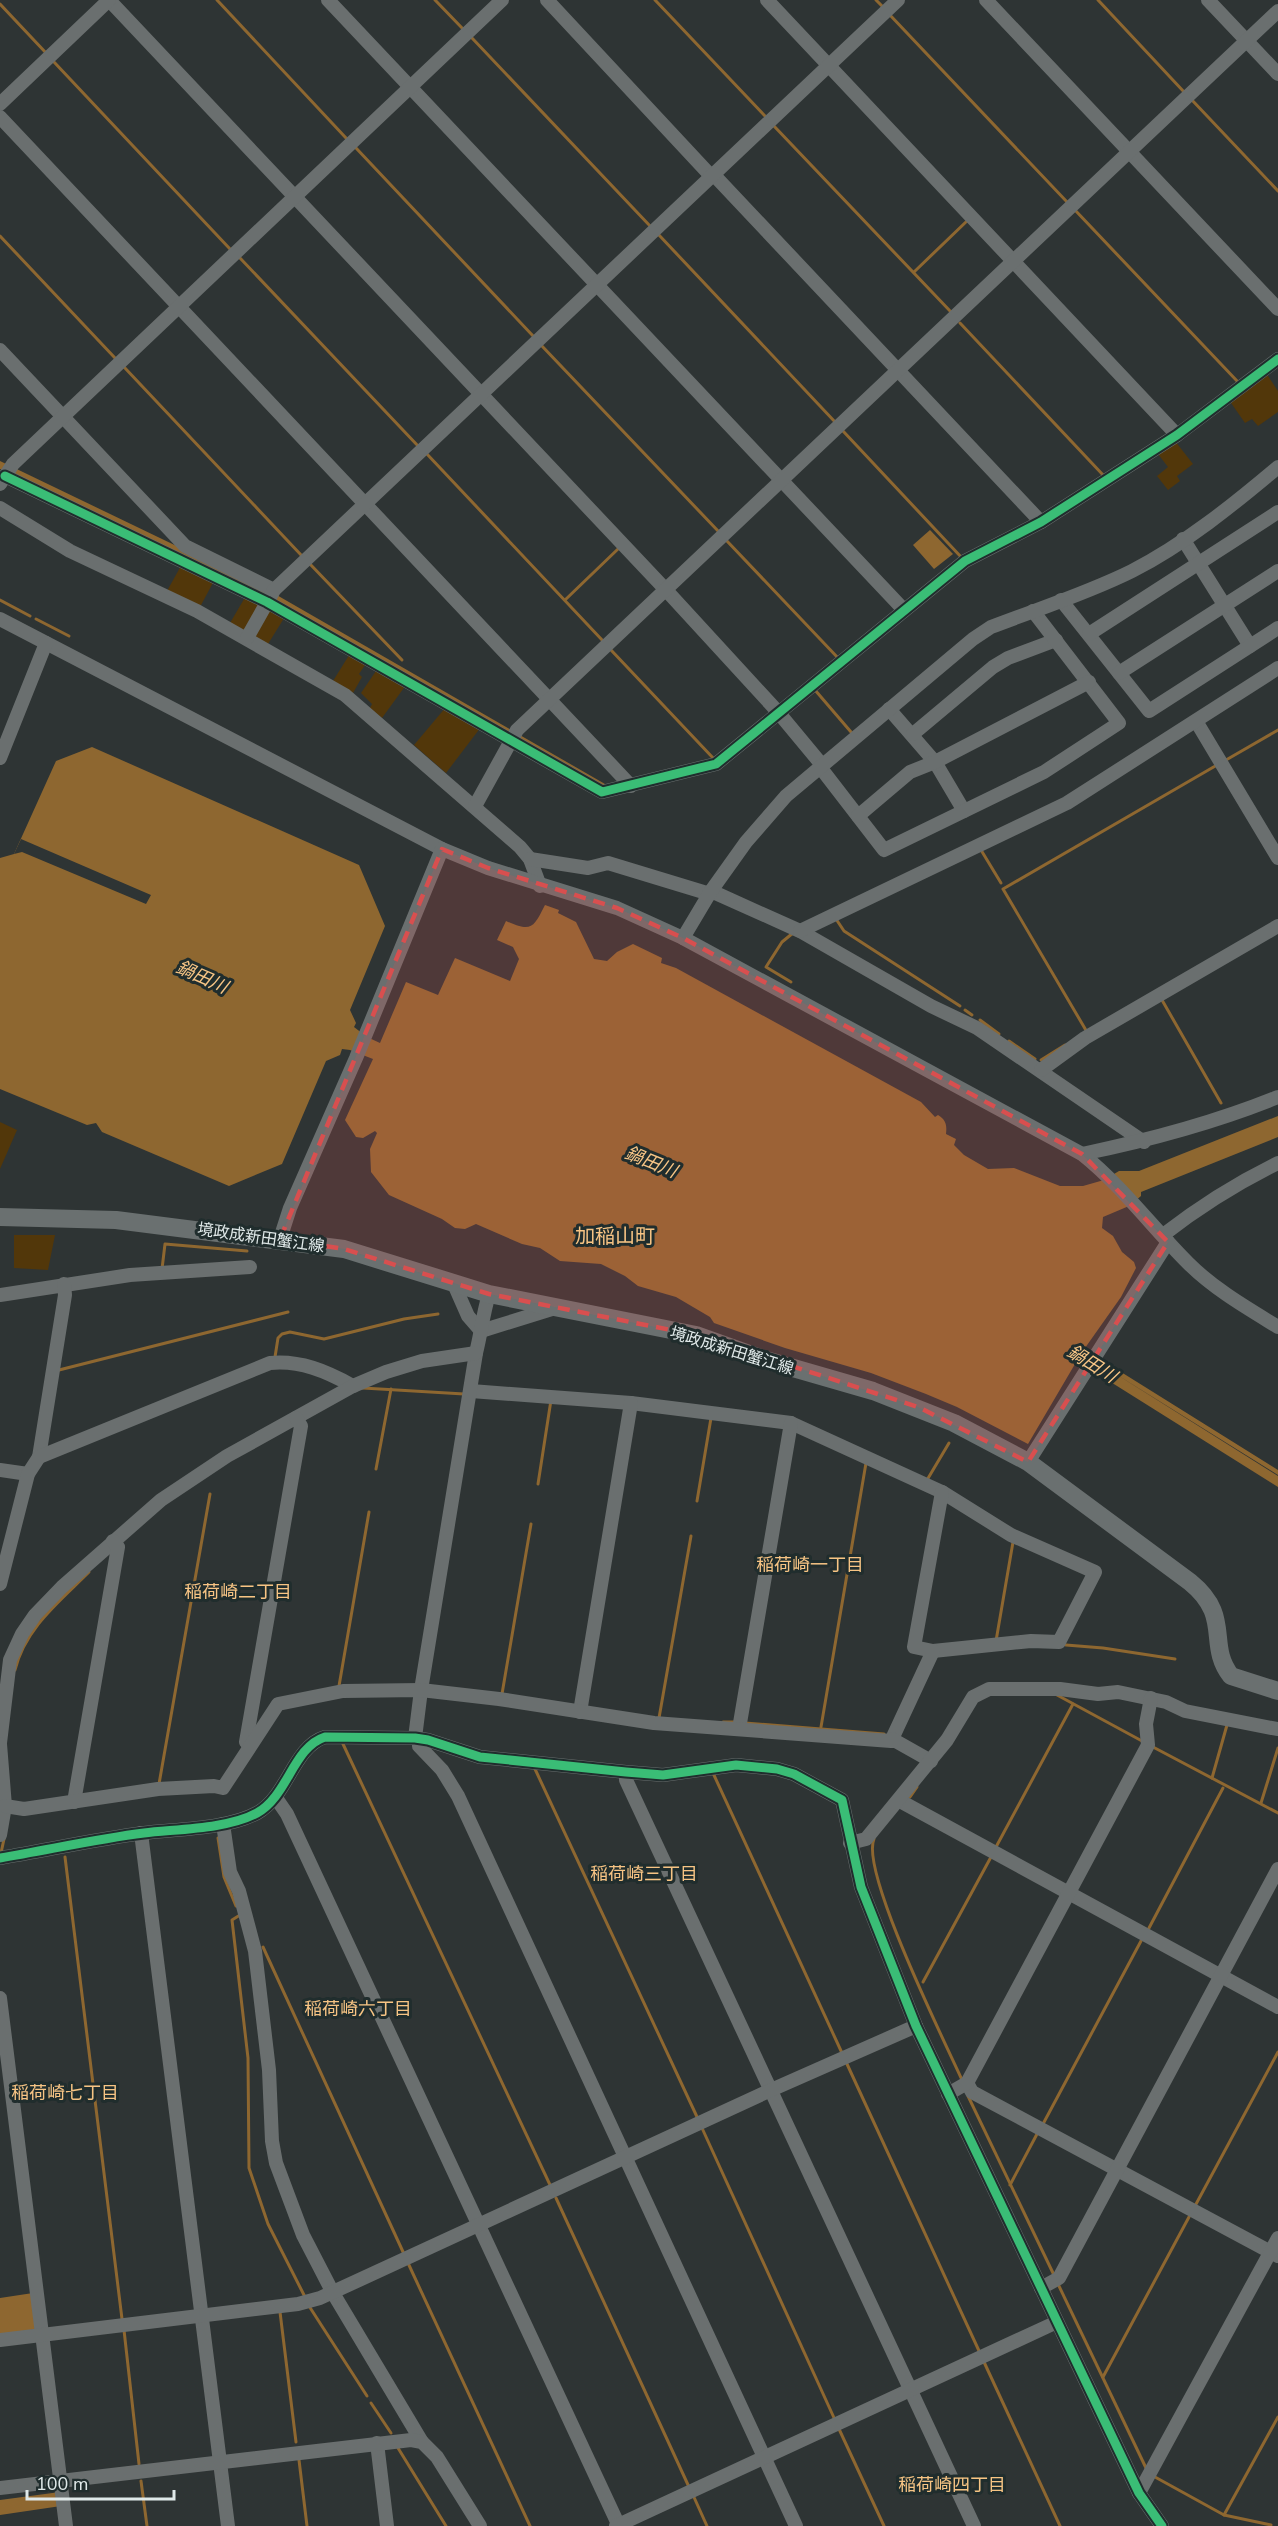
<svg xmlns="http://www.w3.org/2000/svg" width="1278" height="2526" font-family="'Nunito Sans','Noto Sans JP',sans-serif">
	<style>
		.green { fill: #52370a }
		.water { fill: #8e6730 }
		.pier { fill: #2e3434 }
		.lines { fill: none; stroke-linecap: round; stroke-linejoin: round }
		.stream { stroke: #8e6730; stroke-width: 3 }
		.minor { stroke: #6a6f6f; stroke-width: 14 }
		.major { stroke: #6a7070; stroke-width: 18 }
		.cycleway-casing { stroke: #202d2d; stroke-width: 13 }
		.cycleway { stroke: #3abd76; stroke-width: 9 }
		.marked { fill: #d84f4f; fill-opacity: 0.2; stroke: #d84f4f; stroke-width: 4.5; stroke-dasharray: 12 8; stroke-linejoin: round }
		.labels { text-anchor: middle; stroke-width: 6; stroke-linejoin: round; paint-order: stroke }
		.street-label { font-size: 16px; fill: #e0e9e9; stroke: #202d2d }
		.water-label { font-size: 18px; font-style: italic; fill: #f7c585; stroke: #202d2d }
		.neighbourhood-label { font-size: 18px; fill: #f7c484; stroke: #202d2d }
		.quarter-label { font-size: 20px; fill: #f7c484; stroke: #202d2d }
	</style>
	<rect width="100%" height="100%" fill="#2e3434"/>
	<g class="green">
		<path d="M1266,373l12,18v21l-20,14 -6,-7 -7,4 -16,-23z"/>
		<path d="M1175,441l18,23 -16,12 3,5 -12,9 -11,-14 11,-9 -10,-13z"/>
		<path d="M182,564l33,15 -15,28 -33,-16z"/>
		<path d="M247,594l17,8 -19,30 -15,-9z"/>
		<path d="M270,605l16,10 -18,29 -14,-7z"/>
		<path d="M351,652l16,10 -8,12 3,3 -9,16 -20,-12z"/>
		<path d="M378,668l28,17 -24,33 -12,-10 2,-4 -11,-11z"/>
		<path d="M446,707l35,20 -35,46 -32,-28z"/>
		<path d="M0,1122l17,8 -17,39z"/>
		<path d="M14,1235h41l-7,35 -34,-2z"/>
	</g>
	<g class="water">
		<path d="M0,461l268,129 337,194 -2,4 -337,-191 -266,-128z"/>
		<path d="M930,530l23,24 -19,15 -21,-24z"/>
		<path d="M92,747l267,118 26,61 -35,84 6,13 -2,4 13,10 13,6 26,-61 32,13 17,-37 55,23 9,-22 -6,-12 -16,-7 9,-19c25,11 27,8 39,-16l14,5 -1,3 18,9 18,37 13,2 10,-9 16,-8 29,14 -1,5 15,5 245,134 14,15 3,-2c8,5 9,10 8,19l10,5 -2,6 10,10 24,14 26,-1 46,18h23l21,-6 15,-9h20l139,-55v21l-137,55v4l-12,10 -26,11 -1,11 11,8 9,16 12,10 2,6 -15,29 -36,51 4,3 -2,5 11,7 -1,-6 181,113v5l-167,-104 167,105v11l-196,-123 -2,2 -5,-2 -47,80 -71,-37 -31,-13 -55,-21 -86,-25 -71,-25 -4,-6 -34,-20 -38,-11 -13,-10 -24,-12 -41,-3 -20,-13 -18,-4 -46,-20 -11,5 -10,-1 -13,-9 -53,-24 -18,-23 -1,-23 7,-16 -2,-2 -12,7 -7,-1 -11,-17 28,-61 -23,-9 -8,-1 -2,6 -14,6 -44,103 -53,22 -127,-54 -6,-9 -9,2 -87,-36v-231l14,-4 42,-93z"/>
		<path d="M33,2293l5,36 -38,5v-36z"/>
		<path d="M60,2492l1,14 -61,9v-15z"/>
	</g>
	<path class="pier" d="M21,839l130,56 -5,9 -124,-52 -8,2z"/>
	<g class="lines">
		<g class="stream">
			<path d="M217,0l129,138"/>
			<path d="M435,0l28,29"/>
			<path d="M655,0l110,116"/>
			<path d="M876,0l7,7"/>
			<path d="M1098,0l87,93"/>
			<path d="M0,4l47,50"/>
			<path d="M889,14l179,189"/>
			<path d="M472,38l179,189"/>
			<path d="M54,62l176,187"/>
			<path d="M1191,99l87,92"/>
			<path d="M773,125l178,187"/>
			<path d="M356,148l178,189"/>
			<path d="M1074,209l164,173"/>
			<path d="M658,234l178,189"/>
			<path d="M0,236l115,122"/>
			<path d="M240,258l179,189"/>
			<path d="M914,272l54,-52"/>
			<path d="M960,323l144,153"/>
			<path d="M541,345l178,187"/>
			<path d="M124,367l178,189"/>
			<path d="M843,431l119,127"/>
			<path d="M426,453l177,188"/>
			<path d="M726,540l113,119"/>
			<path d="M309,563l93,97"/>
			<path d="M0,600l30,16"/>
			<path d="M565,600l53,-51"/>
			<path d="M36,619l33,17"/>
			<path d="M611,650l103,109"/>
			<path d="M815,690l36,42"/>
			<path d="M1226,760l52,-30"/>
			<path d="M981,850l20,33"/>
			<path d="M836,919l8,12 116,75"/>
			<path d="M791,982l-25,-15 16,-25 11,-9"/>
			<path d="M1162,1000l59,103"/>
			<path d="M965,1010l7,5"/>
			<path d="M980,1020l19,14"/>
			<path d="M1087,1032l-84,-143 214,-124"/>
			<path d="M1009,1041l26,18"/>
			<path d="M1041,1060l24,-15"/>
			<path d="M162,1269l3,-25 82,7"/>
			<path d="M275,1357l3,-19 4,-4 8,-2 34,7 80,-20 34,-5"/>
			<path d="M59,1370l229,-58"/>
			<path d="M363,1388l101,6"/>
			<path d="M376,1469l15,-80"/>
			<path d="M927,1480l22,-37"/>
			<path d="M538,1484l13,-84"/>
			<path d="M697,1501l14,-83"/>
			<path d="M996,1641l17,-99"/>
			<path d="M1066,1645l37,3 72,11"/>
			<path d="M15,1670c10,-42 45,-69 74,-98"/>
			<path d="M339,1686l30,-174"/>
			<path d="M502,1694l29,-170"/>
			<path d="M1057,1695l85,46"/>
			<path d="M659,1718l32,-182"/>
			<path d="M723,1722h13"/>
			<path d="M745,1723l139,11"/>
			<path d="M821,1727l45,-264"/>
			<path d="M343,1744l208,443"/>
			<path d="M1153,1747l125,66"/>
			<path d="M535,1769l163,350"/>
			<path d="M713,1773l129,280"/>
			<path d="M1212,1778l15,-53"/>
			<path d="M159,1784l51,-290"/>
			<path d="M910,1797l7,-10"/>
			<path d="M1261,1803l17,-55"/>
			<path d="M218,1838l6,39 12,29"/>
			<path d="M874,1839c-14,32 70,201 88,241"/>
			<path d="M996,1847l77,-143"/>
			<path d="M1,1853l3,-14"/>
			<path d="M65,1857l57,462"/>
			<path d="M240,1915l-8,5 16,138 1,110 19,56 37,73"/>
			<path d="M1149,1928l74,-140"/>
			<path d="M263,1947l141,307"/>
			<path d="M923,1982l68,-125"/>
			<path d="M847,2064l133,289"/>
			<path d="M968,2096l85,177"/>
			<path d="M1043,2124l98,-183"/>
			<path d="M702,2128l133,292"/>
			<path d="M1010,2185l27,-51"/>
			<path d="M556,2198l133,289"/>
			<path d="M1195,2206l83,-154"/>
			<path d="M408,2263l122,263"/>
			<path d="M1058,2284l88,184"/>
			<path d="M309,2306l58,90"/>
			<path d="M280,2312l16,130"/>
			<path d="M124,2330l15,134"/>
			<path d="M984,2362l76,164"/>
			<path d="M1103,2377l86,-160"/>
			<path d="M371,2403l20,30"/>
			<path d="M839,2429l45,97"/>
			<path d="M398,2448l48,78"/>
			<path d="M299,2460l8,66"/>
			<path d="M1155,2477l69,38 47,10"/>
			<path d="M141,2481l6,45"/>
			<path d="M693,2495l14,31"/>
			<path d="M1224,2515l54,-98"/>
		</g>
		<g class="minor">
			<path d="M109,0l557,590 112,122 44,53"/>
			<path d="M328,0l576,610"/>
			<path d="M547,0l164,176"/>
			<path d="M767,0l410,435"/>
			<path d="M986,0l292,309"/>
			<path d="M1208,0l70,74"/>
			<path d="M0,104l109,-104"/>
			<path d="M0,117l631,669"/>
			<path d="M713,174l328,348"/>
			<path d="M0,350l185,196 89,44"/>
			<path d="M5,476l262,126 335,190 114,-28 249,-203 76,-39 136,-87 101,-76"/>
			<path d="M0,484l13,-20 489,-464"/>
			<path d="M0,508l70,43 127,60 148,84 175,152 10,12 10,27"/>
			<path d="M1183,539l67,107"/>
			<path d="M1061,600l88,111 129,-83"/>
			<path d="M0,619l442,230 46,19 129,40 66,30 399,216c40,32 70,73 106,109 26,26 59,45 90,64"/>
			<path d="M1089,634l189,-122"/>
			<path d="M247,638l27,-48 624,-590"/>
			<path d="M1119,673l159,-102"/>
			<path d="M889,709l46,53 29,49"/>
			<path d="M1196,721l82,137"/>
			<path d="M913,734l80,-67 15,-9 48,-18"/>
			<path d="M0,758l46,-115"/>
			<path d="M820,767l64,83 160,-78 75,-49 -86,-112"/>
			<path d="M475,806l42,-76 761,-719"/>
			<path d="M858,816l52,-44 25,-10 154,-80"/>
			<path d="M530,859l58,9 20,-5 102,31"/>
			<path d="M711,891l89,40 131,75 46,22 167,114"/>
			<path d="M800,931l267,-128 211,-135"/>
			<path d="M683,938l28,-47 35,-49 40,-46 187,-157 18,-12c47,-18 97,-34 141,-56 53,-27 102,-67 146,-104"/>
			<path d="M1041,1070l44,-32 193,-112"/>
			<path d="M1082,1154c68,-14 132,-31 196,-57"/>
			<path d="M1163,1235c36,-28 74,-52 115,-72"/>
			<path d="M280,1239l10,-31 66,-150 86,-209"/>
			<path d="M453,1282l15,34 13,15 74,-23"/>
			<path d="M0,1295l130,-20 120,-8"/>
			<path d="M471,1391l160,12 160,20 151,69 69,43 84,37 -36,70 -28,-1 -98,10"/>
			<path d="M39,1457l26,-162 -1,-11"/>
			<path d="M1028,1462l140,-220"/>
			<path d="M0,1470l28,4"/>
			<path d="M0,1584l28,-110 11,-17 231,-94c30,-3 56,8 83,23"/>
			<path d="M580,1712l51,-309"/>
			<path d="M739,1729l52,-306"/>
			<path d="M415,1738l6,-48 55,-337c5,-20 7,-39 13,-59"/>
			<path d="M420,1739l-1,7 23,24 16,26 338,730"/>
			<path d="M892,1739l41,-88 -19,-4 28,-155"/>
			<path d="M0,1743l10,-83 12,-26 13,-19 27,-28 99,-87 66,-44 126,-70 33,-14 36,-11 54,-8"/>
			<path d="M249,1743l-3,-1 55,-316 -5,-8"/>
			<path d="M0,1744l5,62 -5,29"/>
			<path d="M626,1772v8l348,746"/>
			<path d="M276,1798l11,16 332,712"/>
			<path d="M900,1801l378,206"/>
			<path d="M74,1802l44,-255 -5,-6"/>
			<path d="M5,1806l19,3 134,-20 56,-3 9,2 55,-84 65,-13 78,-1 78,9 155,24 237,18 1,-2 39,22"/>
			<path d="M223,1824l7,48 9,19 16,60 14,119 3,71 4,22 27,72 30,58 89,149"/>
			<path d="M141,1833l87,693"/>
			<path d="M850,1843l16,-4 81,-99 26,-43 16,-8h71l38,5 20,-2 48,10 19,9 92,18"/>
			<path d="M0,1858c48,-8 96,-19 144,-25 33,-4 84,-4 113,-20 31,-17 36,-66 68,-76l90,1 13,2 52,17 146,15 37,3 73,-10 41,4 17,5 48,26 19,87 55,139 223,467 23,33"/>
			<path d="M0,1998l66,528"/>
			<path d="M967,2083l5,9 306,164"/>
			<path d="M948,2094l19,-11 181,-338 -2,-21 5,-26"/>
			<path d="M1041,2288l18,-10 219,-409"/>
			<path d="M0,2340l298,-36 22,-6 451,-208 145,-64"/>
			<path d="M377,2443l10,83"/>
			<path d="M0,2488l411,-48 11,2 15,15 43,69"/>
			<path d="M1139,2493l139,-255"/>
			<path d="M616,2526l441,-204"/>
		</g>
		<path class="major" d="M0,1217l116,3 228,29 145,45 207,41 73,26 104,30 81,32 74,39 162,120c43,35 16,62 41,94l47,15"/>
		<defs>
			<g id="cycleway">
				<path d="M5,476l262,126 335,190 114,-28 249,-203 76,-39 136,-87 101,-76"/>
				<path d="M0,1858c48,-8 96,-19 144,-25 33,-4 84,-4 113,-20 31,-17 36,-66 68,-76l90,1 13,2 52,17 146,15 37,3 73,-10 41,4 17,5 48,26 19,87 55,139 223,467 23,33"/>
			</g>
		</defs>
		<use href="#cycleway" class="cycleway-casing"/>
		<use href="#cycleway" class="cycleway"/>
	</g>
	<path class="marked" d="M442,849l46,19 129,40 66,30 399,216 86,88 -140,220 -110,-55 -222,-72 -207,-41 -145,-45 -64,-10z"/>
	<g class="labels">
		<g class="street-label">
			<text transform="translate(261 1237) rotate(8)" y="6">境政成新田蟹江線</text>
			<text transform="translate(732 1350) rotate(17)" y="6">境政成新田蟹江線</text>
		</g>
		<g class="water-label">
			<text transform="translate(202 977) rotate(24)" y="6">鍋田川</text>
			<text transform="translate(651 1162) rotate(22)" y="6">鍋田川</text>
			<text transform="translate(1092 1364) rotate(32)" y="6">鍋田川</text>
		</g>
		<g class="neighbourhood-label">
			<text x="810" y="1571">稲荷崎一丁目</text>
			<text x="238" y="1598">稲荷崎二丁目</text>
			<text x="644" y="1880">稲荷崎三丁目</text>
			<text x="358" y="2015">稲荷崎六丁目</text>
			<text x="65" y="2099">稲荷崎七丁目</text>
			<text x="952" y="2491">稲荷崎四丁目</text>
		</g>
		<g class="quarter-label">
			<text x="615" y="1243">加稲山町</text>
		</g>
	</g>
	<path d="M27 2490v9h147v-9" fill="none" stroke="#e0e9e9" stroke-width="3"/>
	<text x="36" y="2490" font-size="18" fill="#e0e9e9" stroke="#202d2d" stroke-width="4.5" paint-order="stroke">100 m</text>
</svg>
